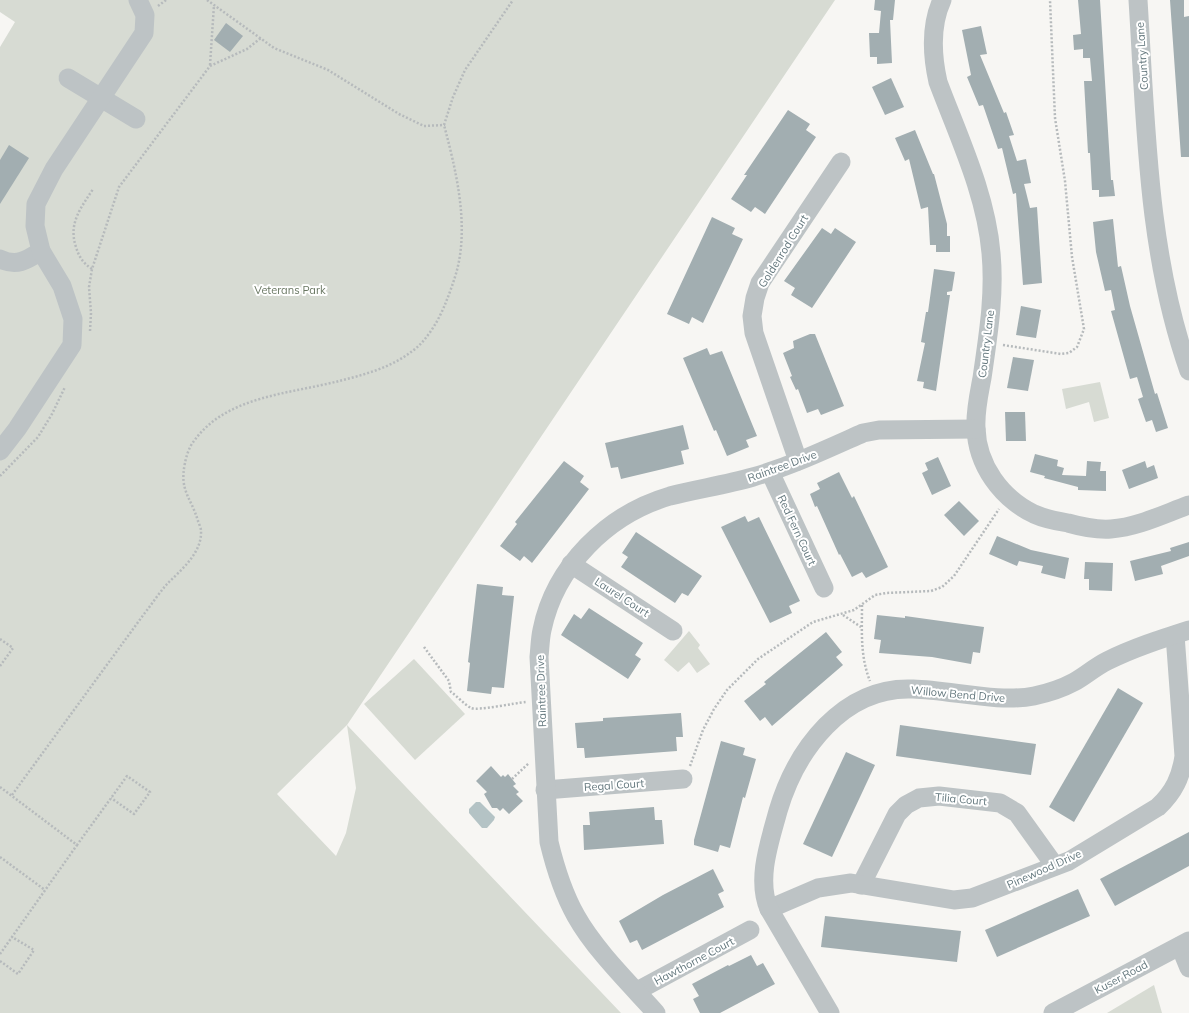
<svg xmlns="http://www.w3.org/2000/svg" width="1189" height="1013" font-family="Mulish,sans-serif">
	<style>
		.green { fill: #d7dbd3; fill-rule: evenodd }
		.water { fill: #b4c3c5 }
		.building { fill: #a2aeb1 }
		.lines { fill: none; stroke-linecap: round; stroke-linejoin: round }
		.path { stroke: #b6babc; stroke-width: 2.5; stroke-dasharray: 2 2; stroke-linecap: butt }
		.minor { stroke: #bdc3c5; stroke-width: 19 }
		.labels { text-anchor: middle; stroke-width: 4; stroke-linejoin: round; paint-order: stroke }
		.street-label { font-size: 11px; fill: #63777d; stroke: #fff }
		.park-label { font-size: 11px; fill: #687661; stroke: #fff }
	</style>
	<rect width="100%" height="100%" fill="#f7f6f3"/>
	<g class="green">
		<path d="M0,0h835l-488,725 274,288h-621v-966l15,-25 -15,-10zM347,725l9,63 -10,45 -10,23 -59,-62z"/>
		<path d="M1100,382l9,36 -15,4 -5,-20 -23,7 -4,-20z"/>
		<path d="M689,631l11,14 -2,3 12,16 -13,9 -8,-11 -11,10 -14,-12z"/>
		<path d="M414,659l51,55 -50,46 -51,-56z"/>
		<path d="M1154,985l8,28h-55z"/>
	</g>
	<path class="water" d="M476,802h4l15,15 -1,3 -7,8h-5l-13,-15v-4z"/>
	<g class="building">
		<path d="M875,0h20l-2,20h-3l2,43 -15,1v-7h-7l-1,-24h10l2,-22 -7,-1z"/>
		<path d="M1078,0h22l11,180h2l2,16 -16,1v-7h-7l-2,-37h-2l-4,-72h8l-2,-23h-7v-9l-9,1 -1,-15 8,-1z"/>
		<path d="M1170,0h14v17l5,-1v141h-8z"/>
		<path d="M226,23l17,13 -13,16 -16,-12z"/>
		<path d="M981,26l6,28 -7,1 24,58 2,-1 8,23 -5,1 8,25 9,-2 5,24 -7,1 6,24 7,-1 5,76 -19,2 -7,-92 -3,1 -11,-46 -4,1 -15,-44 -4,1 -12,-29 4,-2 -9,-45z"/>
		<path d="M891,78l13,29 -19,8 -13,-28z"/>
		<path d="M788,110l22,14 -4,6 10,7 -51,77 -10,-7 -4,5 -20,-13 16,-24h-3z"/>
		<path d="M915,130l18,44h1l13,50v12h3v16h-14v-7h-6l-2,-38 -7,2 -12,-50 -4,2 -10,-23z"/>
		<path d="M9,145l20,13 -29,46v-44z"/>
		<path d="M712,217l23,11 -3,6 11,5 -40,84 -11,-6 -3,7 -22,-10z"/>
		<path d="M1113,219l5,48 3,-1 9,40 25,88 2,-1 11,35 -12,4 -4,-12 -6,2 -8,-23 5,-2 -6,-20 -7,2 -19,-68 4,-1 -4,-20 -6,1 -9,-39 -3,-30z"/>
		<path d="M822,228l9,6 4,-6 21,14 -44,66 -21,-13 4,-7 -11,-7z"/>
		<path d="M934,269l21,3 -3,19 -5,1v3h3l-14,96 -13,-3 1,-6 -7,-1 8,-38 -4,-1 5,-30h2z"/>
		<path d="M1021,306l20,4 -5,28 -20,-3z"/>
		<path d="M810,334h5l29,72 -23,9 -3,-6 -11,4 -9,-24 -2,1 -6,-13 2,-1 -9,-23 11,-5 -1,-7z"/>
		<path d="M707,348l3,7 12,-4 35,85 -11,4 3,7 -22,9 -11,-26 -2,1 -31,-73z"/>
		<path d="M1013,357l21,3 -6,31 -21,-3z"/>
		<path d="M1005,412h20l1,29h-20z"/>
		<path d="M683,425l6,24 -8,2 3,13 -63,15 -3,-12 -7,1 -6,-25z"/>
		<path d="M1035,454l23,6 -1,6 7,2 -2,7 24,1 1,-15 14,1 -1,9h6v20l-28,-1v-3l-34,-9 1,-2 -15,-4z"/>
		<path d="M938,457l13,29 -19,9 -10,-22 6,-3 -3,-7z"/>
		<path d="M564,461l20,15 -4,6 9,7 -57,74 -8,-7 -4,5 -20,-15 17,-22 -2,-2z"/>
		<path d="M1145,461l2,7 7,-3 4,13 -29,11 -7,-19z"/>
		<path d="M839,472l13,26 2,-2 34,71 -22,11 -4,-6 -10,5 -12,-23 -1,1 -22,-49 -2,1 -5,-13 10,-5 -3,-6z"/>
		<path d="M959,501l20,20 -15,15 -20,-21z"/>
		<path d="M745,516l3,6 11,-5 41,84 -11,5 3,7 -22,10 -49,-96z"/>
		<path d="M636,532l66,44 -14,20 -6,-3 -7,10 -54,-36 7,-10 -6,-4z"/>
		<path d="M997,536l34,14 38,8 -4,21 -24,-6 2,-7 -24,-5 -2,5 -28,-12z"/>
		<path d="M1189,542v14l-28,10 2,8 -28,7 -5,-20 41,-10 -1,-3z"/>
		<path d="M1085,562l28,1 -1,28 -23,-1v-11h-5z"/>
		<path d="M477,584l26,3 -1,8 12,1 -10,92 -12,-1 -1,7 -24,-3 3,-28 -2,-1z"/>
		<path d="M589,608l54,35 -8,12 6,4 -13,20 -67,-44 13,-21 7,5z"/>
		<path d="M877,615l28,3v-2l79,11 -4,26 -7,-1 -2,12 -39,-7 -53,-4 2,-13 -7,-1z"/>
		<path d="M826,632l16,20 -6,5 7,8 -71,61 -7,-9 -5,4 -16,-20 22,-17 -2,-2z"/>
		<path d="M1118,688l25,15 -69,119 -25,-15z"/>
		<path d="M681,713l2,24h-7l1,14 -92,7 -1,-10h-7l-2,-25 28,-2v-3z"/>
		<path d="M900,725l136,19 -5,31 -135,-19z"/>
		<path d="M721,741l24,7 -2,7 13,4 -11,39 -2,-1 -13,51 -10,-3 -2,7 -24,-7v-5z"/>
		<path d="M846,752l29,13 -43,92 -29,-13z"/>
		<path d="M491,766l10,11 2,-2 2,2 3,-3 8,10 -3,2 6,6 -3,2 7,7 -14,13 -6,-6 -3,3 -3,-3h-5l-8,-14 3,-2 -11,-11z"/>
		<path d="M654,807l1,13h7l2,24 -80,6 -1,-25h7l-1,-13z"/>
		<path d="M1189,832v34l-74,40 -15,-27z"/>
		<path d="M713,869l11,22 -6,3 6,13 -82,43 -5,-10 -7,3 -11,-22 44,-26z"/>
		<path d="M1078,889l12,27 -93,41 -12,-27z"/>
		<path d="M825,916l136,15 -4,31 -136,-15z"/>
		<path d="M751,955l6,11 6,-3 12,21 -55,29h-20l-7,-14 6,-3 -7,-12 36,-19 1,1z"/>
	</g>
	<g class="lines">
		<g class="path">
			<path d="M207,0l67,48 54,22 71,44 25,12 20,-1 9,-28 12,-27 48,-70"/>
			<path d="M158,6l8,-6"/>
			<path d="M210,65l4,-60"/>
			<path d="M92,269c-9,-6 -13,-12 -16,-22 -8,-24 5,-39 17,-58"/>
			<path d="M90,331l1,-18 -2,-26 3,-18 27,-82 91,-121 37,-17 14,-11"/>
			<path d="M1003,345l58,9 8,-1 8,-6 7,-18 -12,-72 -7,-76 -10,-63 -5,-118"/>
			<path d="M0,476l38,-39 14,-23 13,-27"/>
			<path d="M862,605c0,27 -2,51 8,76"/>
			<path d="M843,615l18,12"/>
			<path d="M0,639l13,9 -13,18"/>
			<path d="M424,647l25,34 2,11c7,5 13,12 20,16 6,3 44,-5 55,-6"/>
			<path d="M690,766l13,-36 11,-21 13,-19 31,-31 55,-37 41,-12 21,-15 11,-2 45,-2 11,-4 12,-11 45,-67"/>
			<path d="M512,779l17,-16"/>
			<path d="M0,787l77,58 50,-69 23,16 -16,22 -23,-16"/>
			<path d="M12,795l132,-181c8,-10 15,-21 23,-30 14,-14 35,-31 34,-53 0,-3 -2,-7 -3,-10 -7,-24 -19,-30 -13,-58 1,-6 4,-16 9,-22 32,-45 95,-47 145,-60 24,-6 51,-13 72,-29 16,-11 28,-32 35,-50 4,-10 8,-21 11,-32 12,-46 -1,-100 -13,-145"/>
			<path d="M0,857l45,33"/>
			<path d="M0,954l77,-109"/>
			<path d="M0,961l18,13 16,-24 -22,-13"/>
		</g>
		<g class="minor">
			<path d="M942,0c-12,26 -10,55 -4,82 21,56 48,112 53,171 4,42 -3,83 -9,125 -3,16 -7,33 -6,50 1,37 25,70 58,86 11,5 22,7 34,9 14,4 28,7 43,6 27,-2 53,-15 78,-24"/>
			<path d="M1138,0c8,125 9,252 51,371"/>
			<path d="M68,78l68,41"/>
			<path d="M0,259c17,8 27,1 41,-8"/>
			<path d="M0,451l17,-22 55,-84 1,-26 -11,-33 -21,-35 -6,-25 1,-22 18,-35 90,-136 1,-18 -7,-15"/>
			<path d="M798,461l-44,-128 -2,-17 3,-18 5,-15 81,-121"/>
			<path d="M770,472l54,116"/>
			<path d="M571,564l102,67"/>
			<path d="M545,790l138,-11"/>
			<path d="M861,885l36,-71 9,-9 13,-7 20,-2 61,7 17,10 38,53"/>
			<path d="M769,909l49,-21 33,-5 103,17 18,-2 97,-37 89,-54c16,-15 23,-30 26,-51l-9,-121"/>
			<path d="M1180,946l9,22"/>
			<path d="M637,991l113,-61"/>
			<path d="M656,1013c-26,-29 -61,-63 -80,-97 -13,-23 -21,-49 -27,-74l-10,-185c1,-9 1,-18 3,-27 13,-64 66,-116 128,-134 27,-7 55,-11 83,-19 38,-11 74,-28 110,-44l16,-3 97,-1"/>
			<path d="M830,1013l-61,-104c-13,-30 1,-68 9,-98 18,-61 65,-125 135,-122 38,1 85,14 121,7 14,-3 27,-7 40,-14 11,-6 21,-15 33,-21 26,-13 54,-22 82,-31"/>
			<path d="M1053,1013l136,-72"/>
		</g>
	</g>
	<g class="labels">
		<g class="street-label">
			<text transform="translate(1142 56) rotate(-94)" y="4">Country Lane</text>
			<text transform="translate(783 251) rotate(-58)" y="4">Goldenrod Court</text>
			<text transform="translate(986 344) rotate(-83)" y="4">Country Lane</text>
			<text transform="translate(782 466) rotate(-20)" y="4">Raintree Drive</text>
			<text transform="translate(797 530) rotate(65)" y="4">Red Fern Court</text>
			<text transform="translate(622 597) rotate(33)" y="4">Laurel Court</text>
			<text transform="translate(541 691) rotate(-92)" y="4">Raintree Drive</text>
			<text transform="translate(958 694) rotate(5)" y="4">Willow Bend Drive</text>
			<text transform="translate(614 785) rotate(-4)" y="4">Regal Court</text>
			<text transform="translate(961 799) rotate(5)" y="4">Tilia Court</text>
			<text transform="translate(1044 869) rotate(-24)" y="4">Pinewood Drive</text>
			<text transform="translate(694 961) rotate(-28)" y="4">Hawthorne Court</text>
			<text transform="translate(1121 977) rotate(-28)" y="4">Kuser Road</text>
		</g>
		<g class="park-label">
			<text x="290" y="294">Veterans Park</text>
		</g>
	</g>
</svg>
